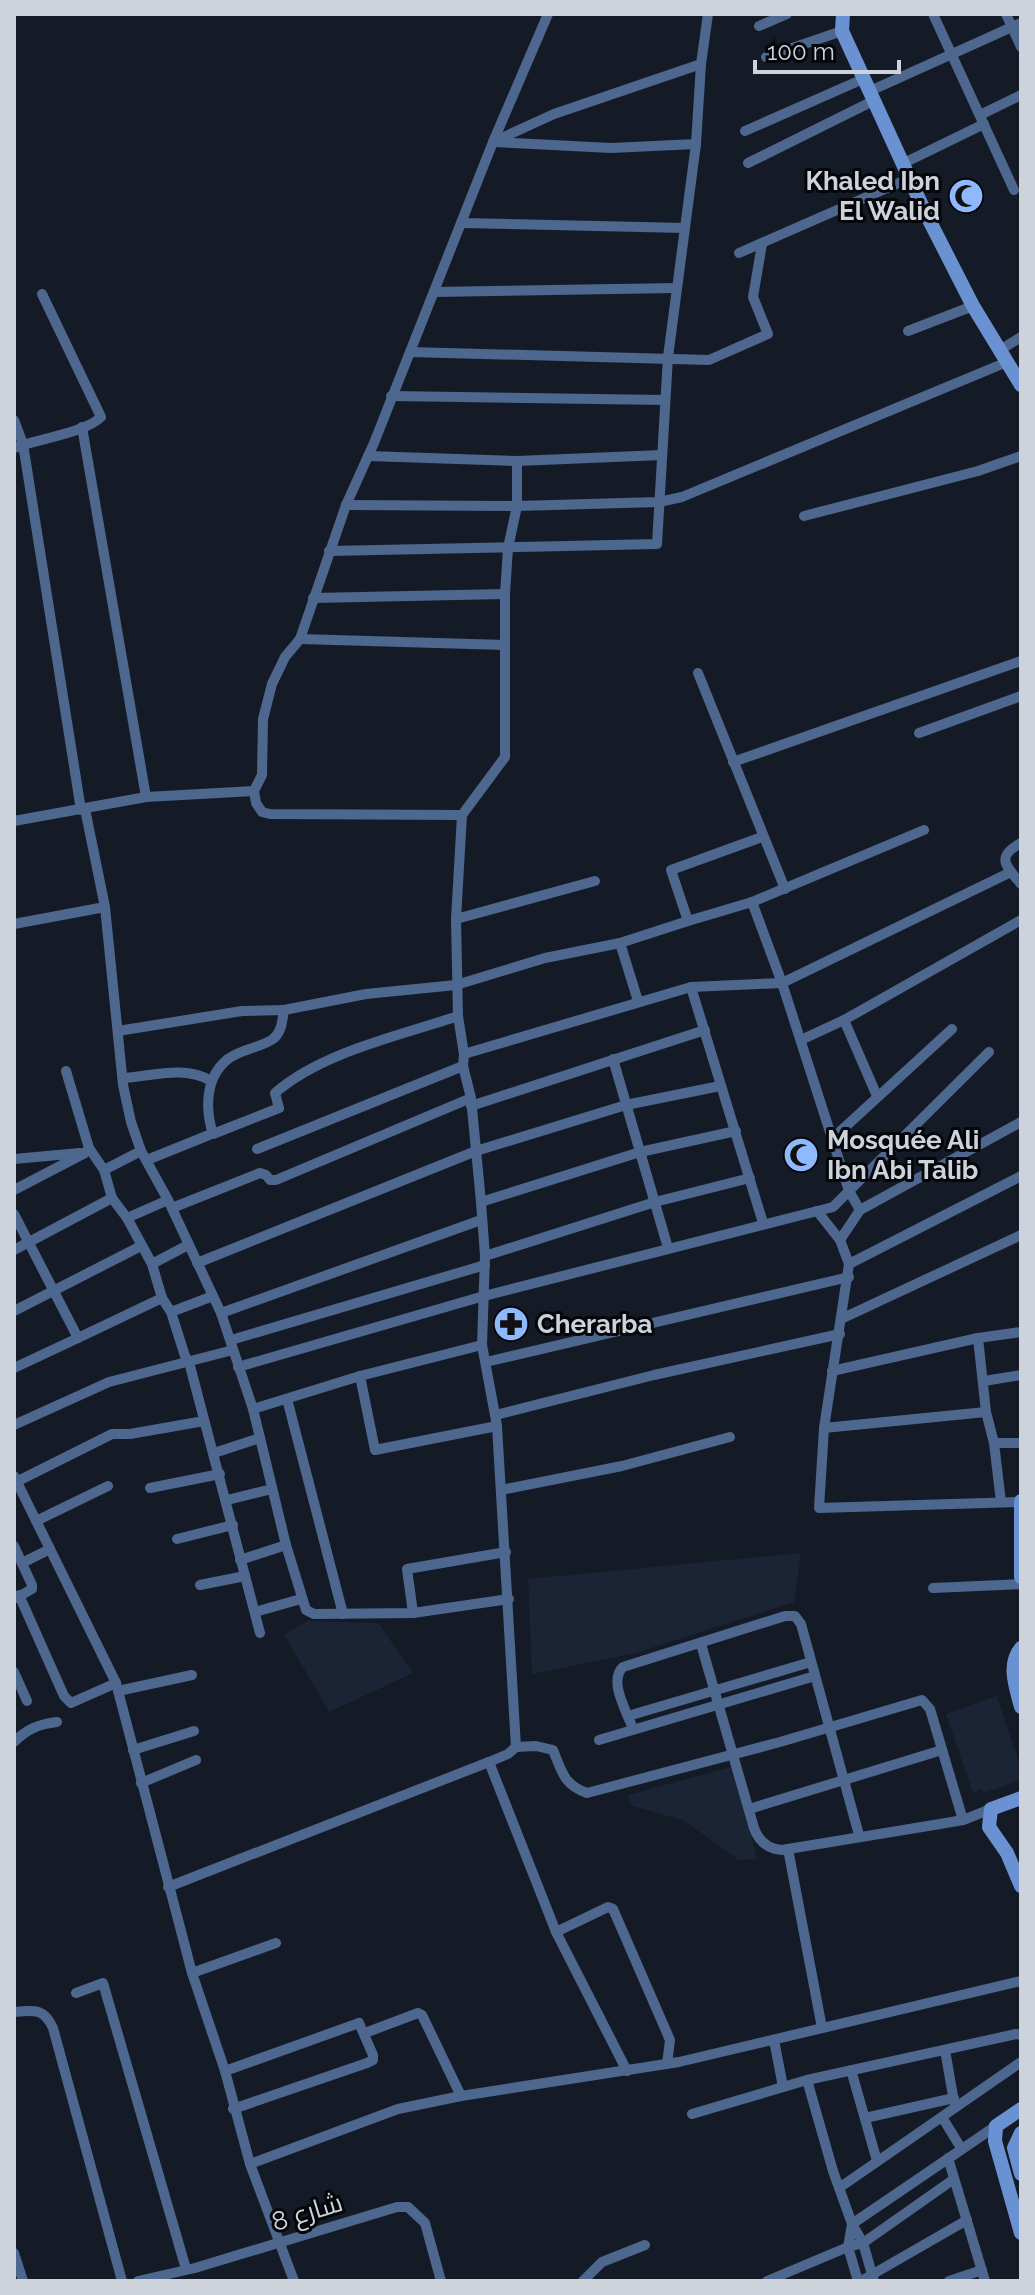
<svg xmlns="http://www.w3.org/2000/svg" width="1035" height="2295" font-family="Raleway,Cairo,sans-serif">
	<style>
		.built { fill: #1b2434 }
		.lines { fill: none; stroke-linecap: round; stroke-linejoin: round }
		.street { stroke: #4e678e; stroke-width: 10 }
		.secondary { stroke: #6a92d2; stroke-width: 14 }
		.labels { text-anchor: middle; stroke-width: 6; stroke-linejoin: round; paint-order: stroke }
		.poi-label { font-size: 26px; font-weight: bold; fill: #ced2da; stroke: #04060a; text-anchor: start }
		.street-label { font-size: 26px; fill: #ced2da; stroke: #04060a }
	</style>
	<rect width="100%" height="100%" fill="#151b26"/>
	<g class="built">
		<path d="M801,1553l-7,49 -158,51 -104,21 -4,-95z"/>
		<path d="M308,1621l70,2 35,50 -84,39 -45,-78z"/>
		<path d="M997,1696l24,74v10l-37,13 -2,-4 -9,4 -27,-79z"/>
		<path d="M735,1766l22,93 -18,1 -56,-40 -51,-14 -4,-11z"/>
	</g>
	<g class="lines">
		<g class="street">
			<path d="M933,14l81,176"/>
			<path d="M1006,14l15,33"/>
			<path d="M759,26l28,-12"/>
			<path d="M766,57l76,-26"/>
			<path d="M870,91l151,-68"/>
			<path d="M980,115l41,-20"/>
			<path d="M745,131l118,-52"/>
			<path d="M493,142l61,-28 147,-50"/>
			<path d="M495,142l116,6 85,-4"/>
			<path d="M748,163l127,-63"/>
			<path d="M904,163l80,-39"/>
			<path d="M461,223l224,5"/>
			<path d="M739,253l171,-75"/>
			<path d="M434,292l243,-4"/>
			<path d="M908,331l65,-25"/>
			<path d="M1000,350l21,-13"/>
			<path d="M410,352l299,8 59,-26 -15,-37 9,-53"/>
			<path d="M391,396l274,4"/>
			<path d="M14,420l9,24 58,366"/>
			<path d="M82,427l64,370"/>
			<path d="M14,448c23,-9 71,-15 87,-31l-59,-123"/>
			<path d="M368,456l149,5 145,-6"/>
			<path d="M346,505l171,1 142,-4 23,-5 325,-135"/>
			<path d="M804,516l174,-45 43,-15"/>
			<path d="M329,551l328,-7 11,-187 28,-213 5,-80 7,-50"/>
			<path d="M313,598l192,-4"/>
			<path d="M300,639l205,6"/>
			<path d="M698,673l87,216"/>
			<path d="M919,733l102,-37"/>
			<path d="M733,762l288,-101"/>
			<path d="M85,809l20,98 18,178 8,37 10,29 27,49 53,113 32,96 33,136 20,65 8,4 99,-1 96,-14"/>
			<path d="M462,815l-192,-1 -8,-2 -6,-9 -2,-12 8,-16 1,-56 9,-35 13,-27 15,-18 46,-134 28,-62 119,-301 55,-128"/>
			<path d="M14,821l132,-24 108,-6"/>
			<path d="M762,837l-91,33 17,51 64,-19 172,-72"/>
			<path d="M1021,843c-26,14 -15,23 0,41"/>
			<path d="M456,919l139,-38"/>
			<path d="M14,924l91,-17"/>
			<path d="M620,943l18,58"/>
			<path d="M691,987l72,236"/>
			<path d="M458,1016c-59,20 -136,36 -183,77l4,15 -66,26c-8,-25 -8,-57 15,-75 13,-10 32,-11 45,-20 9,-7 9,-18 11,-29l82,-16 90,-9 89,-27 75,-15 68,-22"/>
			<path d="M844,1020l33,76"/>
			<path d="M118,1031l124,-20 42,-1"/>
			<path d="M801,1040l43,-20 177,-100"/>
			<path d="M464,1054l227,-67 91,-4 229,-111"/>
			<path d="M613,1059l55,189"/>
			<path d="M66,1071l23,77 15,22 8,28 15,20 25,46 10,34 9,14 14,44 4,6 71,271"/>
			<path d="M123,1078c29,-2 63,-13 88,3"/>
			<path d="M471,1106l234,-76"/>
			<path d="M833,1138l119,-109"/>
			<path d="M257,1149l206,-83"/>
			<path d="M14,1159l66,-6"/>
			<path d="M147,1160l62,-25"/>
			<path d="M104,1170l37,-19"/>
			<path d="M14,1190l71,-37 4,-5"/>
			<path d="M481,1202l159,-50 96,-21"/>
			<path d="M172,1208l88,-35 6,2 4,5h6l195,-82"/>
			<path d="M860,1210l-11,-19 140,-139"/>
			<path d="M817,1211l23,29 9,24 172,-88"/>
			<path d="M14,1214l64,124 84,-40"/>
			<path d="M127,1218l41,-18"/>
			<path d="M840,1240l20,-30 161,-88"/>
			<path d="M14,1250l98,-52"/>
			<path d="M485,1256l170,-54 95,-24"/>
			<path d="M197,1263l279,-112 150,-46 94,-19"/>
			<path d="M152,1264l36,-19"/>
			<path d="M849,1264l-25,164 -5,80 200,-6"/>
			<path d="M14,1311l127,-65"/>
			<path d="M171,1312l42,-16"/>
			<path d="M221,1313l260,-93"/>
			<path d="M841,1319l180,-84"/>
			<path d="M978,1338l8,74 8,31 7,59"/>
			<path d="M231,1340l254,-75"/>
			<path d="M486,1362l363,-85"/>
			<path d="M238,1367l246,-71 349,-89 16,-16 -67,-208 -30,-81"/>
			<path d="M14,1368l64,-30"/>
			<path d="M832,1371l146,-33 43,-6"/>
			<path d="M360,1376l15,74 122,-24"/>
			<path d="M984,1381l37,-6"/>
			<path d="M287,1399l56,215"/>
			<path d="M253,1409l107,-33 122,-31"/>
			<path d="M496,1415l158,-40 186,-41"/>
			<path d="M14,1425l95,-43 124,-32"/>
			<path d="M824,1428l162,-16"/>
			<path d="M994,1443h27"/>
			<path d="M214,1453l46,-15"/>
			<path d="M14,1476l102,207 76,290 33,98 25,93 44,117"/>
			<path d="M14,1483l98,-49h18l74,-13"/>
			<path d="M150,1488l70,-14"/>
			<path d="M501,1490l121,-24 108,-29"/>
			<path d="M227,1500l45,-11"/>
			<path d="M36,1521l72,-35"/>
			<path d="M177,1539l56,-14"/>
			<path d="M14,1546l18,39v4l-16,9"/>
			<path d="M240,1560l46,-15"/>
			<path d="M22,1563l28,-14"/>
			<path d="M200,1585l45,-9"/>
			<path d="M933,1588l88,-4"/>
			<path d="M19,1595l45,101 7,7 45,-20"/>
			<path d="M255,1612l46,-13"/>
			<path d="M413,1613l-6,-44 99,-17"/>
			<path d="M701,1644l53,184c5,14 14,21 28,22l158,-26 23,-4 28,-11"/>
			<path d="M14,1672l13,29"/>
			<path d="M118,1691l74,-16"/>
			<path d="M628,1716l183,-54"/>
			<path d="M633,1729c-6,-17 -25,-48 -10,-62l162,-51h10l6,8 58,211"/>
			<path d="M599,1740l216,-64"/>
			<path d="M14,1742c13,-13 25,-18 43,-20"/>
			<path d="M516,1747l20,-1 17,4c9,22 11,35 34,43l193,-51 142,-42 8,9 33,111"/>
			<path d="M133,1750l61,-19"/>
			<path d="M489,1762l67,170 71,139"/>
			<path d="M141,1783l55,-23"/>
			<path d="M749,1809l193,-59"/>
			<path d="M788,1849l34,179"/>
			<path d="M168,1887l321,-125 19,-8 8,-7 -19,-321 -15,-81 3,-89 -4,-54 -10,-104 -8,-32 1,-12 -6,-38 -2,-97 6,-104 43,-58v-163l3,-46 9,-42v-45"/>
			<path d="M556,1932l52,-25 5,2 57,131 -3,24"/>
			<path d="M192,1973l84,-30"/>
			<path d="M76,1993l27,-10 83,286"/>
			<path d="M14,2012c20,-2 30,-4 39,16l69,253"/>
			<path d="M365,2033l53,-20 4,2 39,81"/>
			<path d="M774,2040l9,47"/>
			<path d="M945,2050l9,52"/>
			<path d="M851,2070l26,91"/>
			<path d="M225,2071l134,-48 14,32v5l-6,3 -134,46"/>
			<path d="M807,2080l26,91 19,53 11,19 11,38"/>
			<path d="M692,2114l115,-34 209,-46 5,1"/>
			<path d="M942,2117l19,31"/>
			<path d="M865,2118l89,-20"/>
			<path d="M948,2158l37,123"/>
			<path d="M250,2164l148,-55 63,-13 218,-34 342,-81"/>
			<path d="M839,2188l182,-126"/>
			<path d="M14,2253l9,28"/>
			<path d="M138,2281l57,-13 202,-61h11l17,16 16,58"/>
			<path d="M583,2281l19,-19 43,-17"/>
			<path d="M767,2281l81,-34 15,-4 91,-64"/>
			<path d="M858,2281l-10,-34 4,-23 144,-98"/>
			<path d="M861,2281l106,-61"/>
			<path d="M949,2281l33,-11"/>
		</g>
		<g class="secondary">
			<path d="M843,14l-1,17 82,179 49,96 48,79"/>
			<path d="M1021,1501v76"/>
			<path d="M1021,1648c-14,16 -5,40 0,59"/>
			<path d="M1021,1798l-30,11 -2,18 18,26 14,33"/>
			<path d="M1021,2109l-25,17 -1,15 26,92"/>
			<path d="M1021,2133l-7,15 7,26"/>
		</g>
	</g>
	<defs>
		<symbol id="mosque-disc" viewBox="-11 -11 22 22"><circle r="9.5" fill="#8eb9fc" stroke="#04060a"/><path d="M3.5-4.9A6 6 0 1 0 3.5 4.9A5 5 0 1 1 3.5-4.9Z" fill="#111"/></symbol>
		<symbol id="pharmacy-disc" viewBox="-11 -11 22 22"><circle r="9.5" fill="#8eb9fc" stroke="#04060a"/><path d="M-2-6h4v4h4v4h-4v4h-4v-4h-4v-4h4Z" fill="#111"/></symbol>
	</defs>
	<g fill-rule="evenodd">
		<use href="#mosque-disc" x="946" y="176" width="40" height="40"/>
		<use href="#mosque-disc" x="781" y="1135" width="40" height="40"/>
		<use href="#pharmacy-disc" x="491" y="1304" width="40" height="40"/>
	</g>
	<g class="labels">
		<g class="poi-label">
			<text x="940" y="190" text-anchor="end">Khaled Ibn<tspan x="940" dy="30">El Walid</tspan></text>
			<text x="827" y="1149">Mosquée Ali<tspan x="827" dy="30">Ibn Abi Talib</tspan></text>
			<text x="537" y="1333">Cherarba</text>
		</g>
		<g class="street-label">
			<text transform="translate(307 2212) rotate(-17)" y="9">شارع 8</text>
		</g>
	</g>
	<rect width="1035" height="2295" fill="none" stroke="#ced2da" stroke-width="32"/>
	<path d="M755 60v12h144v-12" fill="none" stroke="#ced2da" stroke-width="4"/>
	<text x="767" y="60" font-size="24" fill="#ced2da" stroke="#04060a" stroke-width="6" paint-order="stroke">100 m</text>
</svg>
